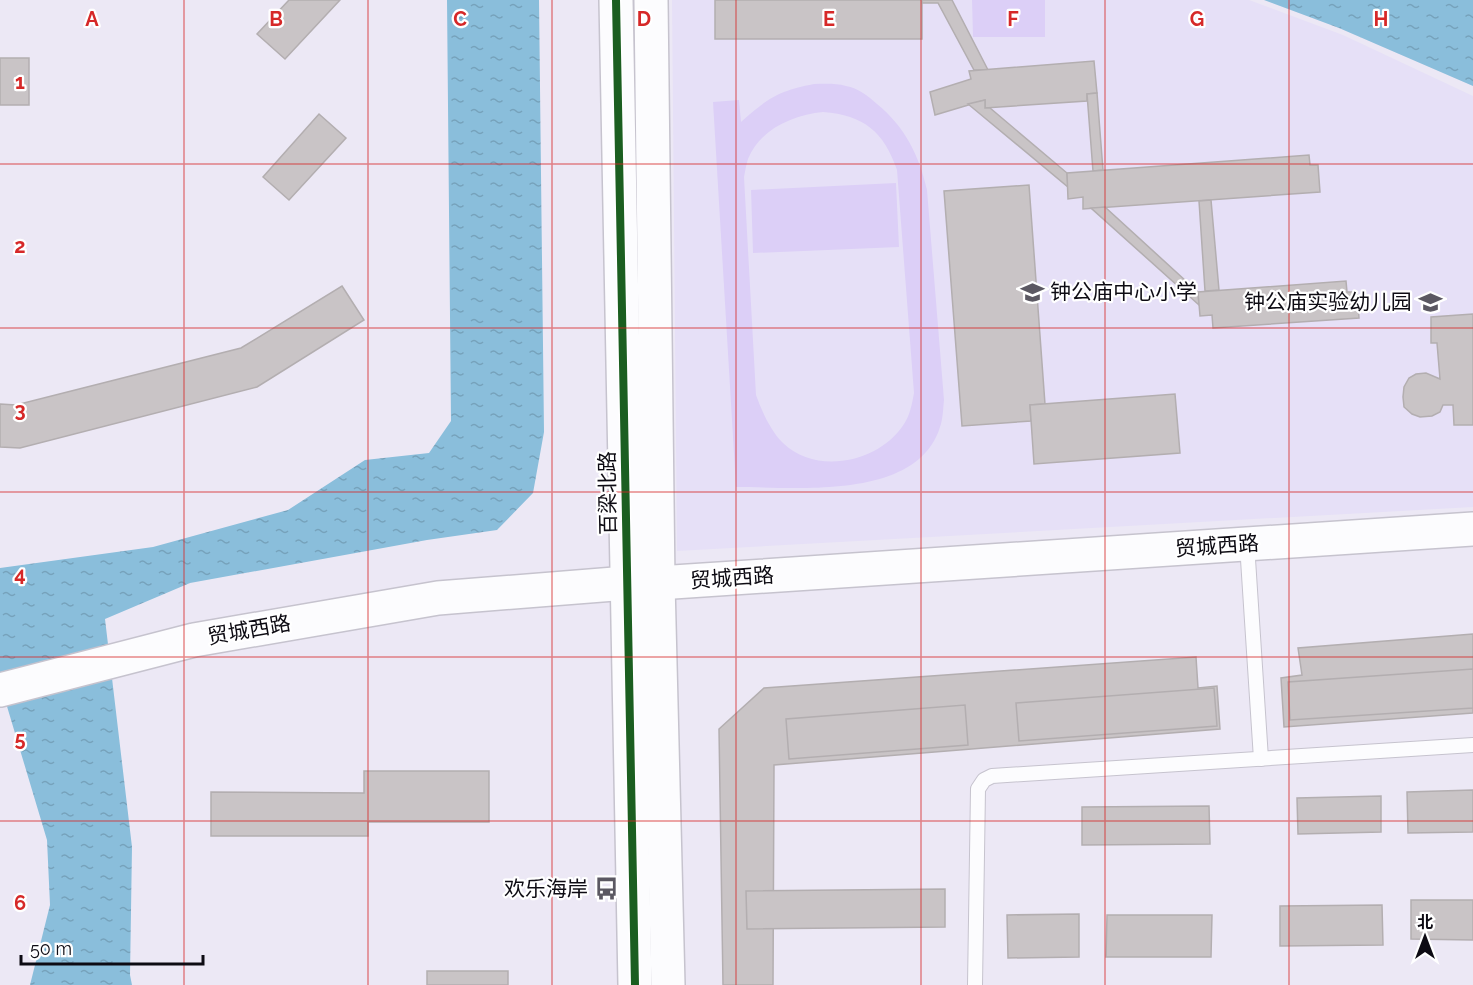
<svg xmlns="http://www.w3.org/2000/svg" width="1473" height="985" font-family="Raleway,'Noto Sans SC',sans-serif">
	<style>
		.built { fill: #e6e0f7 }
		.garden { fill: #dccff7; fill-rule: evenodd }
		.water { fill: url(#water-ripples) }
		.building { fill: #c9c4c6; stroke: #b3aeb0; stroke-width: 1.5 }
		.lines { fill: none; stroke-linecap: round; stroke-linejoin: round }
		.service-casing { stroke: #c6c3ce; stroke-width: 16 }
		.tertiary-casing { stroke: #c6c3ce; stroke-width: 36 }
		.secondary-casing { stroke: #c6c3ce; stroke-width: 36 }
		.service { stroke: #fcfcfe; stroke-width: 14 }
		.tertiary { stroke: #fcfcfe; stroke-width: 33 }
		.secondary { stroke: #fcfcfe; stroke-width: 33 }
		.cycleway-casing { stroke: #fff; stroke-width: 11 }
		.cycleway { stroke: #1b5e20; stroke-width: 8 }
		.grid { fill: none; stroke: #d62828; stroke-width: 1.5; stroke-opacity: 0.55 }
		.labels { text-anchor: middle; stroke-width: 4.5; stroke-linejoin: round; paint-order: stroke }
		.poi-label { font-size: 21px; fill: #0d0b13; stroke: #fff; text-anchor: end }
		.street-label { font-size: 21px; fill: #0d0b13; stroke: #fff }
		.grid-label { font-size: 20px; text-anchor: middle; font-weight: bold; fill: #d62828; stroke: #fff; stroke-width: 4.5; stroke-linejoin: round; paint-order: stroke }
	</style>
	<defs>
		<pattern id="water-ripples" width="26" height="14" patternUnits="userSpaceOnUse" patternTransform="scale(1.5)"><rect width="26" height="14" fill="#8abedb"/><path d="M2 4q2-2 4 0t4 0M15 11q2-2 4 0t4 0" fill="none" stroke="#76a2bb"/></pattern>
	</defs>
	<rect width="100%" height="100%" fill="#ece8f5"/>
	<path class="built" d="M672,0h577l94,35 130,61v411l-796,44z"/>
	<g class="garden">
		<path d="M972,0h73v37h-72z"/>
		<path d="M814,84c10,0 21,-1 32,2 12,2 22,10 31,18 28,23 42,51 50,86l17,210c-1,9 -1,19 -4,27 -23,74 -144,60 -204,60l-23,-385 26,-2 2,22c27,-24 37,-31 73,-38zM823,112c41,3 61,20 74,58l17,223c-2,11 -4,22 -10,31 -24,38 -87,52 -121,19 -12,-12 -21,-31 -27,-48l-12,-218c1,-5 2,-12 4,-18 12,-30 45,-44 75,-47z"/>
		<path d="M896,183l3,64 -146,6 -2,-63z"/>
	</g>
	<g class="water">
		<path d="M447,0h92l5,432 -11,61 -36,37 -70,10 -237,43 -85,36 27,228 -2,128 2,10h-102l20,-80 -3,-65 -47,-157v-115l153,-21 135,-37 77,-50 64,-7 22,-32z"/>
		<path d="M1264,0h209v86l-134,-58z"/>
	</g>
	<g class="building">
		<path d="M289,0h51l-55,59 -28,-25z"/>
		<rect x="715" y="0" width="207" height="39"/>
		<path d="M922,0h30l36,70h-14l-36,-67h-16z"/>
		<rect x="0" y="58" width="29" height="47"/>
		<path d="M1094,61l3,32 -10,1v7l-102,7v-8l-50,15 -5,-23 41,-13 -2,-8z"/>
		<path d="M1097,93l6,77 -10,1 -6,-77z"/>
		<path d="M985,100v8h5l77,65 1,14 -100,-83z"/>
		<path d="M319,114l27,24 -57,62 -26,-23z"/>
		<path d="M1309,155l1,10h8l2,27 -237,17v-12l-15,2 -1,-26z"/>
		<path d="M1029,185l16,219 -15,1 1,16 -69,5 -18,-235z"/>
		<path d="M1211,200l8,90 -14,1 -6,-90z"/>
		<path d="M1105,207l93,85 1,13 -108,-97z"/>
		<path d="M1346,281l1,11h10l2,26 -146,10 -1,-13 -12,1 -2,-24z"/>
		<path d="M342,286l22,34 -107,67 -237,61 -20,-1v-43l16,1 225,-57z"/>
		<path d="M1473,314v111h-19l-1,-20h-10l-3,7 -8,4 -12,1 -8,-3 -8,-7 -1,-10 1,-10 5,-9 7,-4 10,-1 14,6 -3,-36h-6v-26z"/>
		<path d="M1175,394l5,59 -146,11 -4,-59z"/>
		<path d="M1473,634v79l-189,14 -3,-49 21,-3 -4,-27z"/>
		<path d="M1196,657l2,31 19,-2 3,43 -446,36 -1,220h-50l-4,-256 45,-41z"/>
		<path d="M1473,669v39l-183,12 -2,-38z"/>
		<path d="M1214,688l3,38 -198,15 -3,-38z"/>
		<path d="M965,705l3,40 -179,14 -3,-40z"/>
		<path d="M364,771h125v51h-121v14h-157v-44l153,1z"/>
		<path d="M1473,790v42l-65,1 -1,-41z"/>
		<path d="M1381,796v36l-83,2 -1,-36z"/>
		<path d="M1209,806l1,38 -128,1v-38z"/>
		<path d="M945,889v38l-198,2 -1,-38z"/>
		<path d="M1411,900h62v40l-62,-1z"/>
		<path d="M1382,905l1,40 -103,1v-40z"/>
		<path d="M1079,914v43l-71,1 -1,-43z"/>
		<path d="M1107,915h105l-1,42h-105z"/>
		<rect x="427" y="971" width="81" height="14"/>
	</g>
	<g class="lines">
		<defs>
			<g id="service">
				<path d="M1247,544l14,215"/>
				<path d="M975,985l3,-196 6,-9 8,-4 481,-31"/>
			</g>
			<g id="tertiary">
				<path d="M616,0l19,985"/>
				<path d="M651,0l7,583 10,402"/>
			</g>
			<path id="secondary" d="M0,690l194,-50 244,-42 189,-15h31l815,-54"/>
		</defs>
		<use href="#service" class="service-casing"/>
		<use href="#tertiary" class="tertiary-casing"/>
		<use href="#secondary" class="secondary-casing"/>
		<use href="#service" class="service"/>
		<use href="#tertiary" class="tertiary"/>
		<use href="#secondary" class="secondary"/>
		<defs>
			<path id="cycleway" d="M616,0l19,985"/>
		</defs>
		<use href="#cycleway" class="cycleway-casing"/>
		<use href="#cycleway" class="cycleway"/>
	</g>
	<path class="grid" d="M184,0v985M368,0v985M552,0v985M736,0v985M921,0v985M1105,0v985M1289,0v985M0,164h1473M0,328h1473M0,492h1473M0,657h1473M0,821h1473"/>
	<defs>
		<symbol id="school-bare" viewBox="-9 -9 18 18"><path d="M0-5L7-2L0 1L-7-2ZM-4 1L0 2.5L4 1V4Q0 6-4 4Z" fill="#5b5862" stroke="#fff" stroke-width="2.5" paint-order="stroke"/></symbol>
		<symbol id="bus-bare" viewBox="-9 -9 18 18"><path d="M-5-6H5V4H4V6H2V4H-2V6H-4V4H-5ZM-3.5-4V0h7V-4ZM-3.5 1.2v1.5H-2V1.2ZM2 1.2v1.5H3.5V1.2Z" fill="#5b5862" stroke="#fff" stroke-width="2.5" paint-order="stroke"/></symbol>
	</defs>
	<g fill-rule="evenodd">
		<use href="#school-bare" x="1016" y="276" width="33" height="33"/>
		<use href="#school-bare" x="1414" y="286" width="33" height="33"/>
		<use href="#bus-bare" x="590" y="872" width="33" height="33"/>
	</g>
	<g class="labels">
		<g class="poi-label">
			<text x="1050" y="299" text-anchor="start">钟公庙中心小学</text>
			<text x="1412" y="309">钟公庙实验幼儿园</text>
			<text x="588" y="896">欢乐海岸</text>
		</g>
		<g class="street-label">
			<text transform="translate(608 493) rotate(-91)" y="7">百梁北路</text>
			<text transform="translate(1217 546) rotate(-4)" y="7">贸城西路</text>
			<text transform="translate(732 578) rotate(-4)" y="7">贸城西路</text>
			<text transform="translate(249 630) rotate(-10)" y="7">贸城西路</text>
		</g>
	</g>
	<g class="grid-label">
		<text x="92" y="26">A</text>
		<text x="276" y="26">B</text>
		<text x="460" y="26">C</text>
		<text x="644" y="26">D</text>
		<text x="829" y="26">E</text>
		<text x="1013" y="26">F</text>
		<text x="1197" y="26">G</text>
		<text x="1381" y="26">H</text>
		<text x="20" y="89">1</text>
		<text x="20" y="253">2</text>
		<text x="20" y="417">3</text>
		<text x="20" y="581">4</text>
		<text x="20" y="746">5</text>
		<text x="20" y="910">6</text>
	</g>
	<g transform="translate(1425 937)" stroke="#ffffff" stroke-width="4.5" paint-order="stroke">
	<path d="M0-4.5L10 22L0 15L-10 22Z" fill="#0d0b13"/>
	<text y="-9" font-size="16" font-weight="bold" text-anchor="middle" fill="#0d0b13">北</text>
	</g>
	<path d="M21 955v9h182v-9" fill="none" stroke="#0d0b13" stroke-width="3"/>
	<text x="30" y="955" font-size="18" fill="#0d0b13" stroke="#ffffff" stroke-width="4.5" paint-order="stroke">50 m</text>
</svg>
